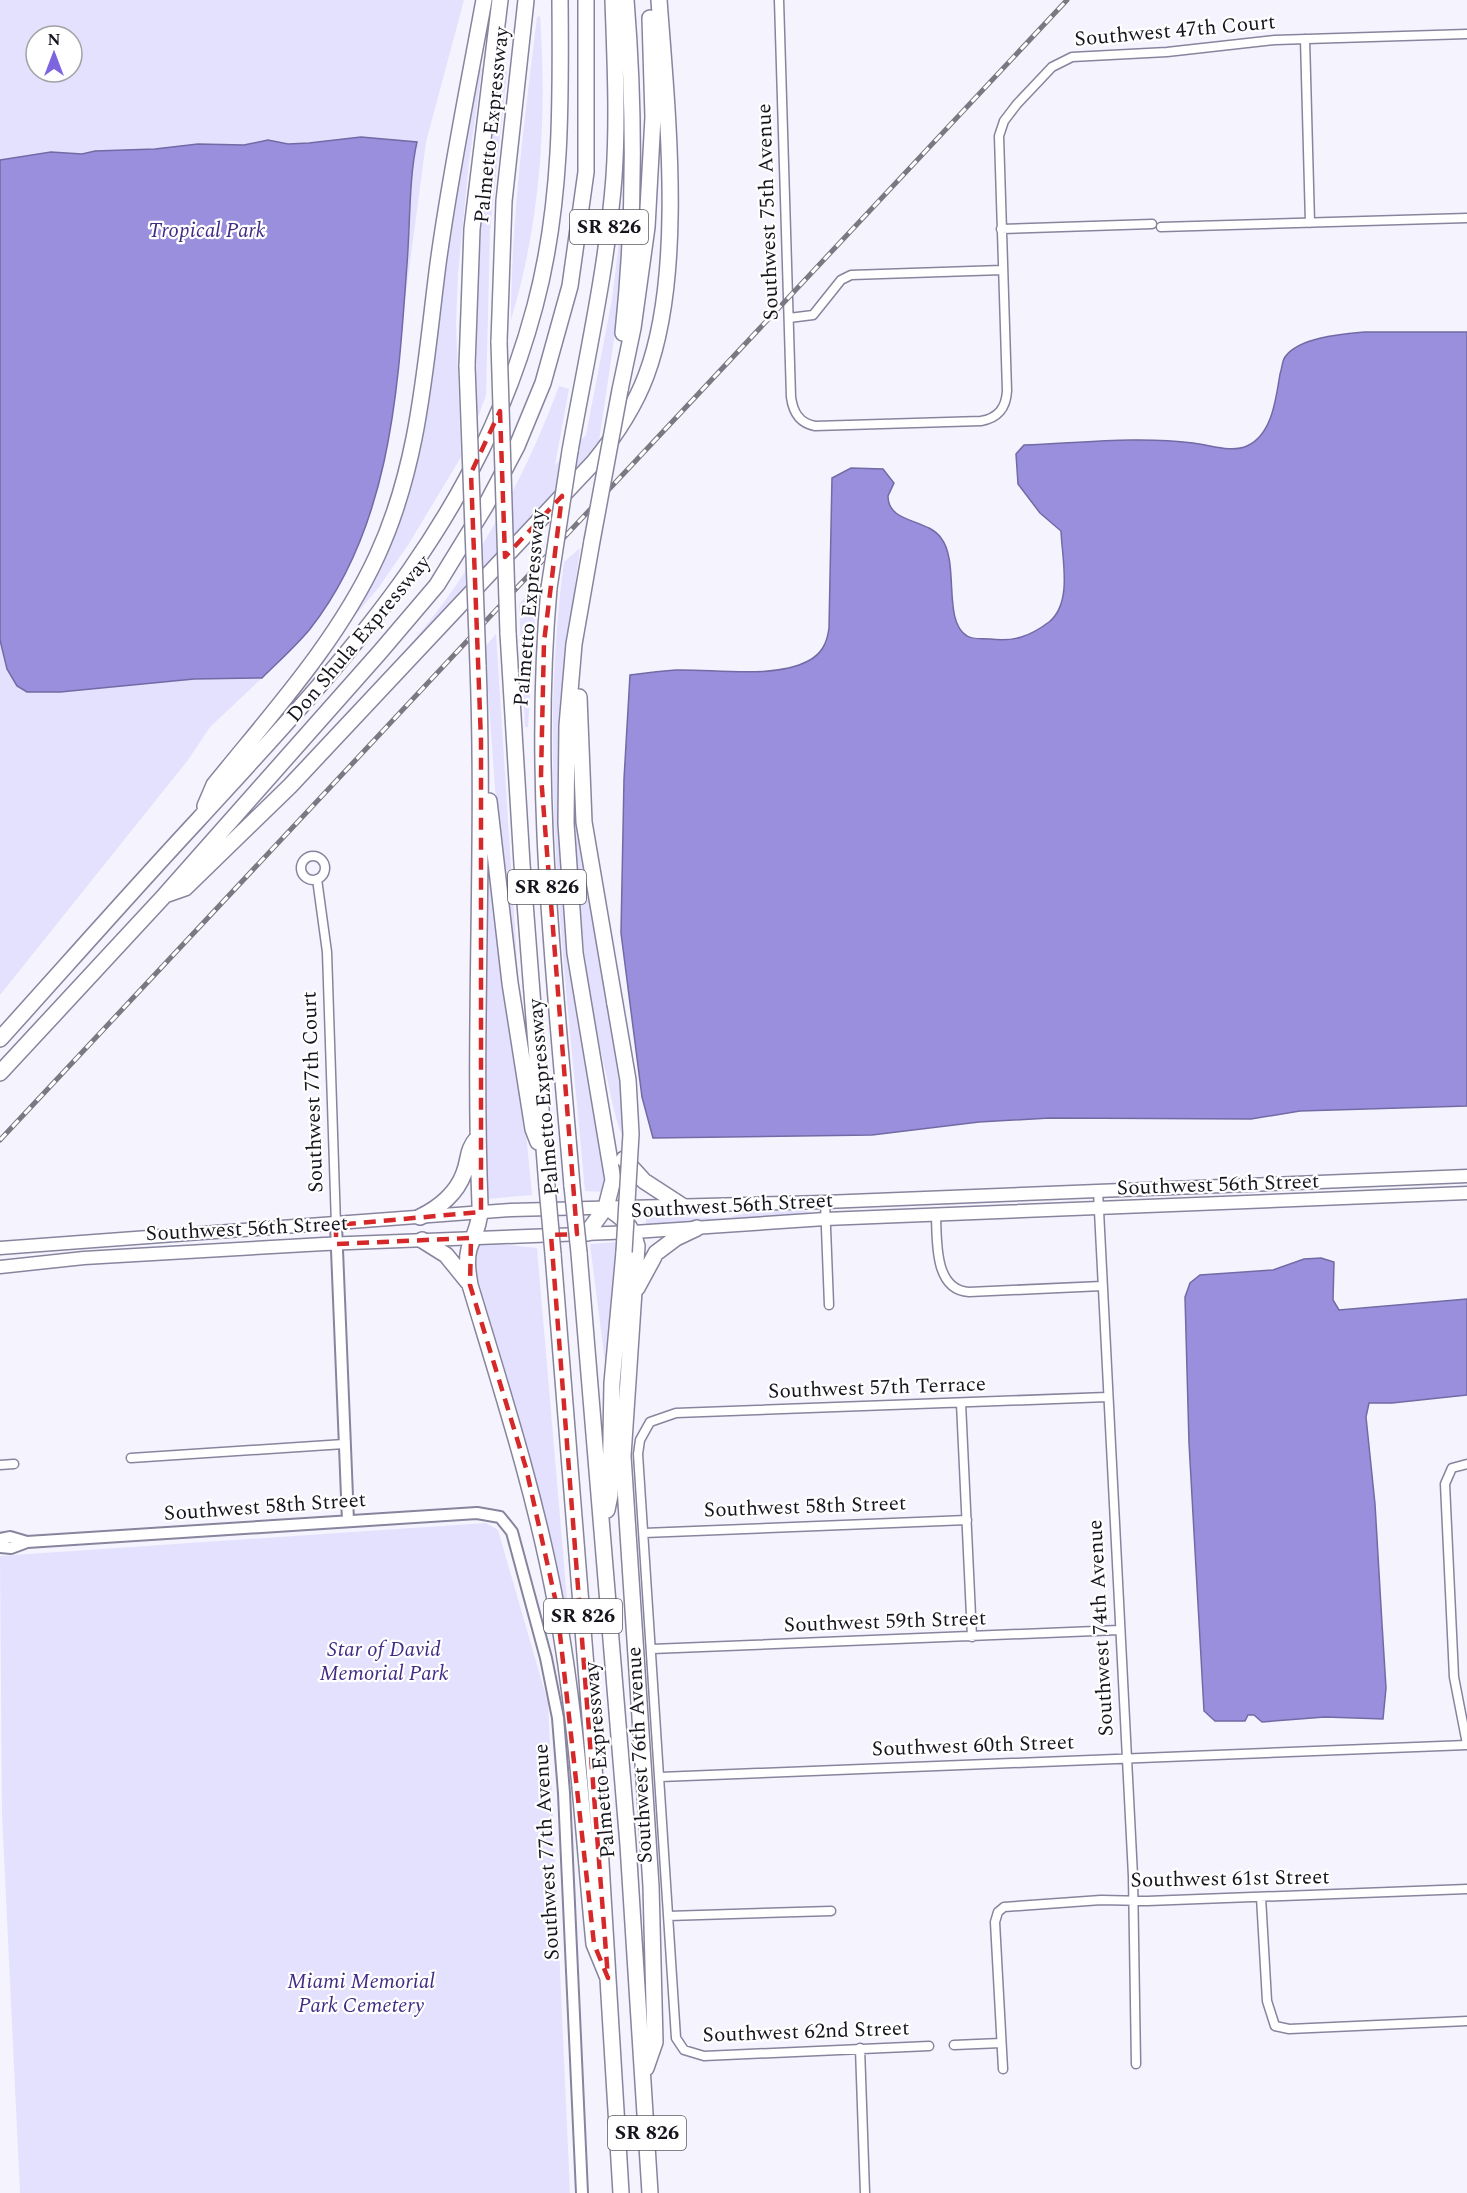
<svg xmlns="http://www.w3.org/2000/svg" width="1467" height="2193" font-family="Spectral,serif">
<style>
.green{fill:#e3e1fd;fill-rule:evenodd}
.water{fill:#9a8fdd;stroke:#726aa4;stroke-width:1.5}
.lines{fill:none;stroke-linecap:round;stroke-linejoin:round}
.minor-casing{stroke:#87859d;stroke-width:11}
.tertiary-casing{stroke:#87859d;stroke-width:14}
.secondary-casing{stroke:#87859d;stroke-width:15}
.motorway-casing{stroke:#87859d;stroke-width:18}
.minor{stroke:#fff;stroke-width:8}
.tertiary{stroke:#fff;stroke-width:10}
.secondary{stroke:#fff;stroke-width:12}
.motorway{stroke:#fff;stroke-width:15}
.rail-casing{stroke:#7a7982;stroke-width:5}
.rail{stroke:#fff;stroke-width:3;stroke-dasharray:9;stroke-linecap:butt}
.motorway-bridge-casing{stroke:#87859d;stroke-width:18;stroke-linecap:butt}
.motorway-bridge{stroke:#fff;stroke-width:15}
.marked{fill:none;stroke:#d62828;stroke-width:4.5;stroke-dasharray:12 8;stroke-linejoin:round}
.labels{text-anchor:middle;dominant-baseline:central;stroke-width:4.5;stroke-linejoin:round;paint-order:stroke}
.shield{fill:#fff;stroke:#5c5b62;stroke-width:1.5}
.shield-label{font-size:20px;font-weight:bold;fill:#16151e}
.street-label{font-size:21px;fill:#16151e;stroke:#fff}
.park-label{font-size:21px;font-style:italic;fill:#422b85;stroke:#fff}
</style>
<rect width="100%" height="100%" fill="#f4f3fe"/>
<path class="green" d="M 0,0 L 464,0 L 426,142 L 382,472 L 340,583 L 262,678 L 210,727 L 188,760 L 0,995 ZM 36,36 L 72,36 L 72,72 L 36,72 Z
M 540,16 C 547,119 541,220 511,320 C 511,219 525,117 537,17 Z
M 479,67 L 482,69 L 469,162 L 458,274 L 456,323 L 461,457 L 408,545 L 379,587 L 347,625 L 423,430 L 453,216 Z
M 503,71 L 507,71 L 490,230 L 486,395 L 477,420 C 474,303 480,186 503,71 Z
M 624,203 L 620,299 L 598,448 L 375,687 C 398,658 423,631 445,601 C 493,534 531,463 559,386 L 569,389 L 555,465 L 586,435 L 612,299 Z
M 580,548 L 560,701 L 563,705 C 560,771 558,836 564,902 C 572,991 592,1080 608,1168 L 605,1192 L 585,1191 C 567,983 536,770 564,562 Z
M 537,587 L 528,727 L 525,727 L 519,604 Z
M 496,634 L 518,976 L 514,976 L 496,802 L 485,647 Z
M 575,806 L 577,806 L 586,885 L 621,1072 L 626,1143 C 615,1124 612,1099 607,1078 C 585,989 576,897 575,806 Z
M 490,867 L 523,1102 L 532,1195 L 486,1199 L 487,1013 L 484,927 L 486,868 Z
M 799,1208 L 812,1214 L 646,1226 L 646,1217 L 725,1218 L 763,1209 Z
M 618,1242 L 606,1370 L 590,1244 Z
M 487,1243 L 537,1248 L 572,1658 L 520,1432 L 474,1268 L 477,1246 Z
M 486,1523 L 498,1530 L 548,1703 L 570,2193 L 20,2193 L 2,1813 L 0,1556 Z"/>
<path class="water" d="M 361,137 L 417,142 C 409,175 410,229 407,264 C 398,389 391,526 310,629 C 296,646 278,662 262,678 L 194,679 L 60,692 L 27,692 L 17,686 L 7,669 L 0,640 L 0,160 L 51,152 L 82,154 L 95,151 L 155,149 L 198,144 L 244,145 L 268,140 L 288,144 L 309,143 Z
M 1365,332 L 1467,332 L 1467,1106 L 1300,1111 L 1251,1119 L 1050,1118 L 979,1122 L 872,1135 L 653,1138 L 642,1097 L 621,933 L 624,779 L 630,675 C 645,673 660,671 676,670 C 714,669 774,679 808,661 C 822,654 827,643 829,628 L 832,478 L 851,468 L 883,469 L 894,483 L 888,496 C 888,524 927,518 941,538 C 960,562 942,621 967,636 C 973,640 983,638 990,639 C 1013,642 1029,637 1049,622 C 1073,603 1062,558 1061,531 L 1040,513 L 1018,484 L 1016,454 L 1024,445 C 1080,443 1138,436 1193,443 C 1211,445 1231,453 1247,446 C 1272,435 1276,399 1280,374 C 1282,369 1282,361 1285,357 C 1299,337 1343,334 1365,332 Z
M 1321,1258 L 1334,1262 L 1333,1300 L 1339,1310 L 1467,1299 L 1467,1395 L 1392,1403 L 1369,1403 L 1366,1417 L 1375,1504 L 1382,1624 L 1386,1688 L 1383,1719 L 1325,1717 L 1262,1722 L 1254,1715 L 1248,1715 L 1245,1721 L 1215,1721 L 1204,1711 L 1189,1443 L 1185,1297 L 1190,1283 L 1200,1275 L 1273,1270 L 1304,1259 Z"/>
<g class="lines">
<defs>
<path id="minor" d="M 779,0 L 791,397 C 793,412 799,423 815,426 L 981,421 C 998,418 1006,408 1007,391 L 999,136 L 1004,121 L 1017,104 L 1052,67 L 1072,57 L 1167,52 L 1275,40 L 1467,34
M 1305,39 L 1310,223
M 1161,227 L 1467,218
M 1001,229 L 1152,224
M 789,318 L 813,315 L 841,280 L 851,275 L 1002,270
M301 868a12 12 0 1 1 24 0a12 12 0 1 1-24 0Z
M 317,879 L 327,952 L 336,1225
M 1098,1191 L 1133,1876 L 1136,2064
M 825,1202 L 829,1305
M 936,1215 C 937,1241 934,1290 969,1292 L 1102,1286
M 961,1403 L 972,1637
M 131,1458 L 344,1444
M 1467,1464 L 1452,1468 L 1445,1484 L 1454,1677 L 1467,1744
M 0,1465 L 14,1464
M 644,1533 L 967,1520
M 652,1649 L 1119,1630
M 660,1777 L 1467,1745
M 1261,1897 L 1267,2001 L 1275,2026 L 1289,2029 L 1467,2021
M 668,1916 L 831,1911
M 954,2045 L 1001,2043
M 929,2046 L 704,2056 L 684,2050 L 676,2038 L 638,1454 L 640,1440 L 650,1422 L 676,1413 L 1107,1397
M 860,2048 L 865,2193
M 1003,2069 L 995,1922 L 998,1912 L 1004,1907 L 1101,1900 L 1147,1901 L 1467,1889"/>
<path id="tertiary" d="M 336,1225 L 348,1521
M 0,1539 L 10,1537 L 27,1542
M 0,1547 L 11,1548 L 27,1542 L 477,1513 L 500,1517 L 512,1532 L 546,1658 L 558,1718 L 564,1793 L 582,2193"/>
<path id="secondary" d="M 0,1248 L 511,1210 L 825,1202 L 1467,1176
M 0,1267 L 84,1258 L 324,1244 L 634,1232 L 825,1219 L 1467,1193"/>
<path id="motorway" d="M 623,333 C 635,221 635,112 626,0
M 499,342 L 504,201 L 526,0
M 467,366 L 472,229 L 500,0
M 620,390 L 633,328 L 647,227 L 653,117 L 650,18
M 570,451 C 586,360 607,269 614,177 C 618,118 615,59 613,0
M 549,588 C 531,788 556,987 572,1186
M 508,633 L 522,864 L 547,1187
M 478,665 C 485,845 473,1025 480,1205 C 481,1221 474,1235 469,1249 C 466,1261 468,1273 470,1285 C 502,1391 536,1496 556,1605 C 577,1716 583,1831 594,1944 L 608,1978
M 579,697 L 584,822 L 615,1004
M 489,801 L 510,983 L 533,1129 L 538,1142
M 205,806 L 214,785 C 272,713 338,641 377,556 C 420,463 425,364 438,264 C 450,175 468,88 484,0
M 165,895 L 185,888 L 290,786 L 594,462 C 615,436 634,408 646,376 C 685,273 667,110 659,0
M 0,1039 C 66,966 131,892 198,820 C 345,659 477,524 535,306 C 562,205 561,103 560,0
M 0,1073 L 165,895 L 380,652 L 437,585 L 486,505 L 517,446 L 543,383 L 570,286 L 586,172 L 586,0
M 624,1159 L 644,1181 L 684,1207
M 606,1207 C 623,1218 632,1225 637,1246 L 623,1456 L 651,1886 L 655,2042 L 646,2068
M 420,1217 C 439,1208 457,1193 464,1173 C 470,1157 466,1151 478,1137
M 587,1233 L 606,1207 L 613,1180 L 575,953 L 566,823 L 567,726 L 574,644 L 592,541
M 422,1240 L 446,1255 L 468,1282
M 579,1253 L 628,1845 L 650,2193
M 553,1254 L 599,1830 L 621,2193
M 637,1288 L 656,1253 L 676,1238 L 697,1228
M 607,1510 L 610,1495 L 612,1383 L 624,1252"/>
</defs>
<use href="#minor" class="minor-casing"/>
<use href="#tertiary" class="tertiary-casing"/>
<use href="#secondary" class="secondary-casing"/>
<use href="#motorway" class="motorway-casing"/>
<use href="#minor" class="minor"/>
<use href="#tertiary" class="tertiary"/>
<use href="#secondary" class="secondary"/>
<use href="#motorway" class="motorway"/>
<defs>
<path id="rail" d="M 0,1140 L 1067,0"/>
</defs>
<use href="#rail" class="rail-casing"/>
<use href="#rail" class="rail"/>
<defs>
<path id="motorway-bridge" d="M 499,342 L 508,633
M 467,366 L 478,665
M 592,541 L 620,390
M 549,588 L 570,451
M 615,1004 L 628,1080 L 631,1134 L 624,1252
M 572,1186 L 579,1253
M 547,1187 L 553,1254"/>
</defs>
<use href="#motorway-bridge" class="motorway-bridge-casing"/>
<use href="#motorway-bridge" class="motorway-bridge"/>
</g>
<path class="marked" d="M 500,411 L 505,557 L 562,496 L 544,642 L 541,776 L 577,1234 L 551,1235 L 608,1978 L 594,1944 L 557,1607 L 526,1468 L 470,1285 L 471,1238 L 336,1244 L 336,1225 L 481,1212 L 481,741 L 471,473 Z"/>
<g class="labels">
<g class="shield">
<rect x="570" y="210" width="78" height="34" rx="4.5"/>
<rect x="508" y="870" width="78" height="34" rx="4.5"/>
<rect x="544" y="1599" width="78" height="34" rx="4.5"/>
<rect x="608" y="2116" width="78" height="34" rx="4.5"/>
</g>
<g class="shield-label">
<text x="609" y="227">SR 826</text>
<text x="547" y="887">SR 826</text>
<text x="583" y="1616">SR 826</text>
<text x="647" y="2133">SR 826</text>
</g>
<g class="street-label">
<text transform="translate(1175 31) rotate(-5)">Southwest 47th Court</text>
<text transform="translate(492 125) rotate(-84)">Palmetto Expressway</text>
<text transform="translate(768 212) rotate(-92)">Southwest 75th Avenue</text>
<text transform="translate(530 608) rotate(-85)">Palmetto Expressway</text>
<text transform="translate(359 639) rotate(-50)">Don Shula Expressway</text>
<text transform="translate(313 1092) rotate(-92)">Southwest 77th Court</text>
<text transform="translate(544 1097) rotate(-95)">Palmetto Expressway</text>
<text transform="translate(1218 1185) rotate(-2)">Southwest 56th Street</text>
<text transform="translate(732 1206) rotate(-3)">Southwest 56th Street</text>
<text transform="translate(247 1229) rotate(-3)">Southwest 56th Street</text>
<text transform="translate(877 1388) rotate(-2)">Southwest 57th Terrace</text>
<text transform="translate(265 1507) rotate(-4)">Southwest 58th Street</text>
<text transform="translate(805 1507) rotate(-2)">Southwest 58th Street</text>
<text transform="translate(885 1622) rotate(-2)">Southwest 59th Street</text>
<text transform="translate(1101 1628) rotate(-93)">Southwest 74th Avenue</text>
<text transform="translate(973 1746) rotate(-2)">Southwest 60th Street</text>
<text transform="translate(640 1755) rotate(-93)">Southwest 76th Avenue</text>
<text transform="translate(600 1760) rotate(-95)">Palmetto Expressway</text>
<text transform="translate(547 1852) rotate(-93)">Southwest 77th Avenue</text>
<text transform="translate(1230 1879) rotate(-1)">Southwest 61st Street</text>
<text transform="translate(806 2032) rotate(-2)">Southwest 62nd Street</text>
</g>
<g class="park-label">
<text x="207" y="231">Tropical Park</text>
<text x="384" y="1650">Star of David<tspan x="384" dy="24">Memorial Park</tspan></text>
<text x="361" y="1982">Miami Memorial<tspan x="361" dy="24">Park Cemetery</tspan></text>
</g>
</g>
<g transform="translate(54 54)"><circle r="28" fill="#ffffff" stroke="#a2a1a5" stroke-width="1.5"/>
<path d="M0-4.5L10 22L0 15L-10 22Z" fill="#7e65e0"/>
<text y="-9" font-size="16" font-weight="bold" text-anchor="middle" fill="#16151e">N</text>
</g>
</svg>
